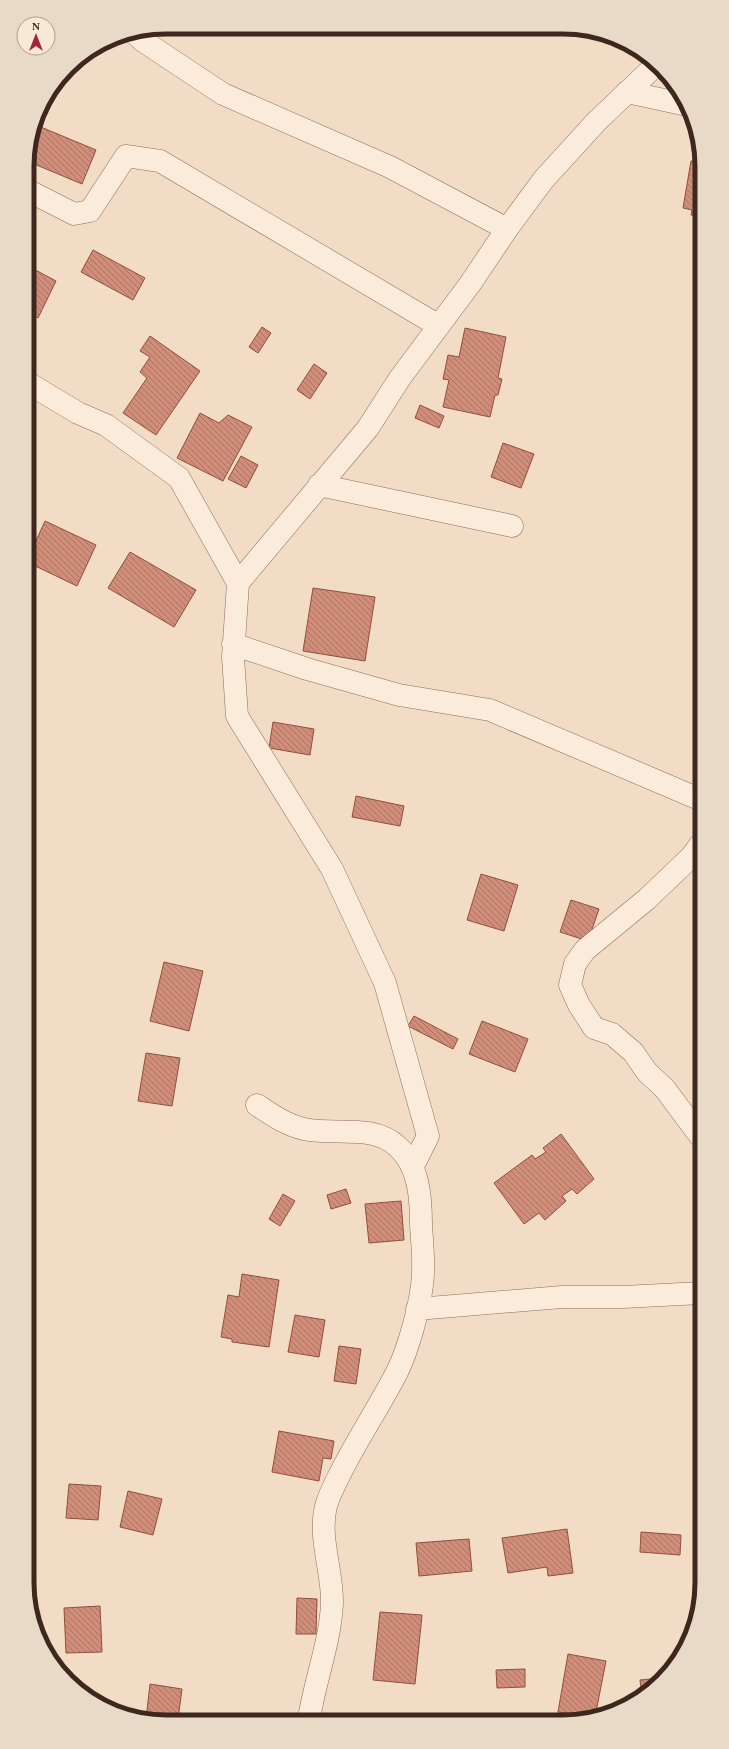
<svg xmlns="http://www.w3.org/2000/svg" width="729" height="1749" font-family="Georgia,serif">
<style>
.building{fill:url(#building-back-hatch);stroke:#904f3d}
.lines{fill:none;stroke-linecap:round;stroke-linejoin:round}
.minor-casing{stroke:#8f6c59;stroke-width:23}
.minor{stroke:#fbebda;stroke-width:22}
.rim{fill:none;stroke:#3e281e;stroke-width:5}
</style>
<defs>
<pattern id="building-back-hatch" width="6" height="6" patternUnits="userSpaceOnUse"><rect width="6" height="6" fill="#d28d79"/><path d="M-1 5l2 2M0 0l6 6M5-1l2 2" fill="none" stroke="#ac7363"/></pattern>
</defs>
<rect width="100%" height="100%" fill="#f2dcc5"/>
<path class="building" d="M 36,125 L 96,150 L 82,184 L 27,161 Z
M 691,161 L 697,162 L 698,216 L 691,215 L 692,210 L 683,208 Z
M 93,250 L 145,278 L 133,300 L 81,272 Z
M 28,266 L 56,281 L 38,318 L 28,313 Z
M 262,327 L 271,333 L 258,353 L 249,347 Z
M 465,328 L 506,337 L 498,378 L 502,379 L 498,395 L 495,395 L 490,417 L 443,407 L 449,380 L 443,379 L 448,355 L 459,357 Z
M 150,336 L 200,371 L 156,435 L 123,413 L 147,378 L 140,372 L 150,357 L 140,351 Z
M 314,364 L 327,373 L 310,399 L 297,390 Z
M 420,405 L 444,416 L 439,428 L 415,418 Z
M 200,413 L 219,423 L 228,415 L 252,427 L 223,481 L 177,458 Z
M 503,443 L 534,454 L 521,488 L 491,477 Z
M 241,456 L 258,465 L 246,488 L 228,479 Z
M 45,521 L 96,545 L 77,586 L 29,563 L 29,556 Z
M 130,552 L 196,590 L 174,627 L 108,588 Z
M 313,588 L 375,597 L 365,661 L 303,651 Z
M 273,722 L 314,729 L 310,755 L 269,748 Z
M 356,796 L 404,806 L 400,826 L 352,817 Z
M 481,874 L 518,885 L 504,931 L 467,920 Z
M 571,900 L 599,909 L 588,941 L 560,932 Z
M 164,962 L 203,971 L 189,1031 L 150,1021 Z
M 414,1016 L 458,1039 L 453,1049 L 408,1026 Z
M 482,1021 L 528,1039 L 515,1072 L 469,1054 Z
M 146,1053 L 180,1058 L 172,1106 L 138,1101 Z
M 561,1134 L 594,1179 L 577,1194 L 572,1189 L 562,1196 L 566,1201 L 545,1220 L 539,1213 L 524,1224 L 494,1183 L 532,1155 L 535,1159 L 546,1152 L 543,1148 Z
M 346,1189 L 351,1203 L 331,1209 L 327,1195 Z
M 283,1194 L 295,1201 L 280,1226 L 269,1219 Z
M 401,1201 L 404,1240 L 369,1243 L 365,1204 Z
M 242,1274 L 279,1280 L 269,1347 L 232,1342 L 232,1339 L 221,1337 L 228,1295 L 239,1297 Z
M 295,1315 L 325,1320 L 319,1357 L 288,1352 Z
M 339,1346 L 361,1349 L 356,1384 L 334,1381 Z
M 279,1431 L 334,1441 L 331,1459 L 323,1458 L 319,1481 L 272,1472 Z
M 69,1484 L 101,1486 L 98,1520 L 66,1518 Z
M 128,1491 L 162,1499 L 153,1535 L 120,1527 Z
M 567,1529 L 573,1573 L 548,1576 L 547,1567 L 508,1573 L 502,1538 Z
M 641,1532 L 681,1535 L 680,1555 L 640,1552 Z
M 469,1539 L 472,1571 L 419,1576 L 416,1543 Z
M 297,1598 L 317,1599 L 316,1634 L 296,1634 Z
M 100,1606 L 102,1652 L 66,1653 L 64,1608 Z
M 380,1612 L 422,1615 L 415,1684 L 373,1680 Z
M 568,1654 L 606,1661 L 595,1717 L 558,1712 Z
M 525,1669 L 525,1687 L 497,1688 L 496,1670 Z
M 662,1678 L 664,1678 L 642,1696 L 640,1680 Z
M 150,1684 L 182,1689 L 178,1719 L 146,1719 Z"/>
<g class="lines">
<defs>
<path id="minor" d="M 134,33 L 143,41 L 223,94 L 390,167 L 507,229
M 627,92 L 687,105
M 27,190 L 74,214 L 90,211 L 126,156 L 160,161 L 439,326
M 28,383 L 78,413 L 106,425 L 179,478 L 238,583 L 233,657 L 237,716 L 332,869 L 385,983 L 428,1136 L 413,1166
M 319,485 L 512,526
M 238,583 L 368,428 L 400,378 L 470,284 L 507,229 L 544,179 L 597,121 L 657,64
M 233,644 L 307,669 L 399,695 L 490,710 L 699,799
M 699,846 L 692,856 L 647,899 L 585,950 L 575,964 L 570,985 L 579,1005 L 594,1028 L 612,1034 L 633,1052 L 647,1072 L 665,1089 L 700,1136
M 257,1105 C 272,1115 286,1125 304,1129 C 336,1136 373,1123 398,1147 C 419,1166 421,1198 421,1224 C 422,1244 425,1266 422,1285 C 419,1310 408,1350 397,1372 C 380,1405 360,1435 343,1468 C 337,1480 330,1492 326,1506 C 318,1537 333,1572 332,1604 C 330,1643 315,1680 309,1719
M 417,1309 L 562,1297 L 623,1297 L 701,1293"/>
</defs>
<use href="#minor" class="minor-casing"/>
<use href="#minor" class="minor"/>
</g>
<path d="M0 0H729V1749H0ZM166 34H563A132 132 0 0 1 695 166V1583A132 132 0 0 1 563 1715H166A132 132 0 0 1 34 1583V166A132 132 0 0 1 166 34Z" fill="#e9d9c7" fill-rule="evenodd"/>
<path class="rim" d="M166 34H563A132 132 0 0 1 695 166V1583A132 132 0 0 1 563 1715H166A132 132 0 0 1 34 1583V166A132 132 0 0 1 166 34Z"/>
<g transform="translate(36 36)"><circle r="19" fill="#f8e8d6" stroke="#ae9b8c"/>
<path d="M0-3L7 15L0 10L-7 15Z" fill="#a2253d"/>
<text y="-6" font-size="11" font-weight="bold" text-anchor="middle" fill="#3e281e">N</text>
</g>
</svg>
